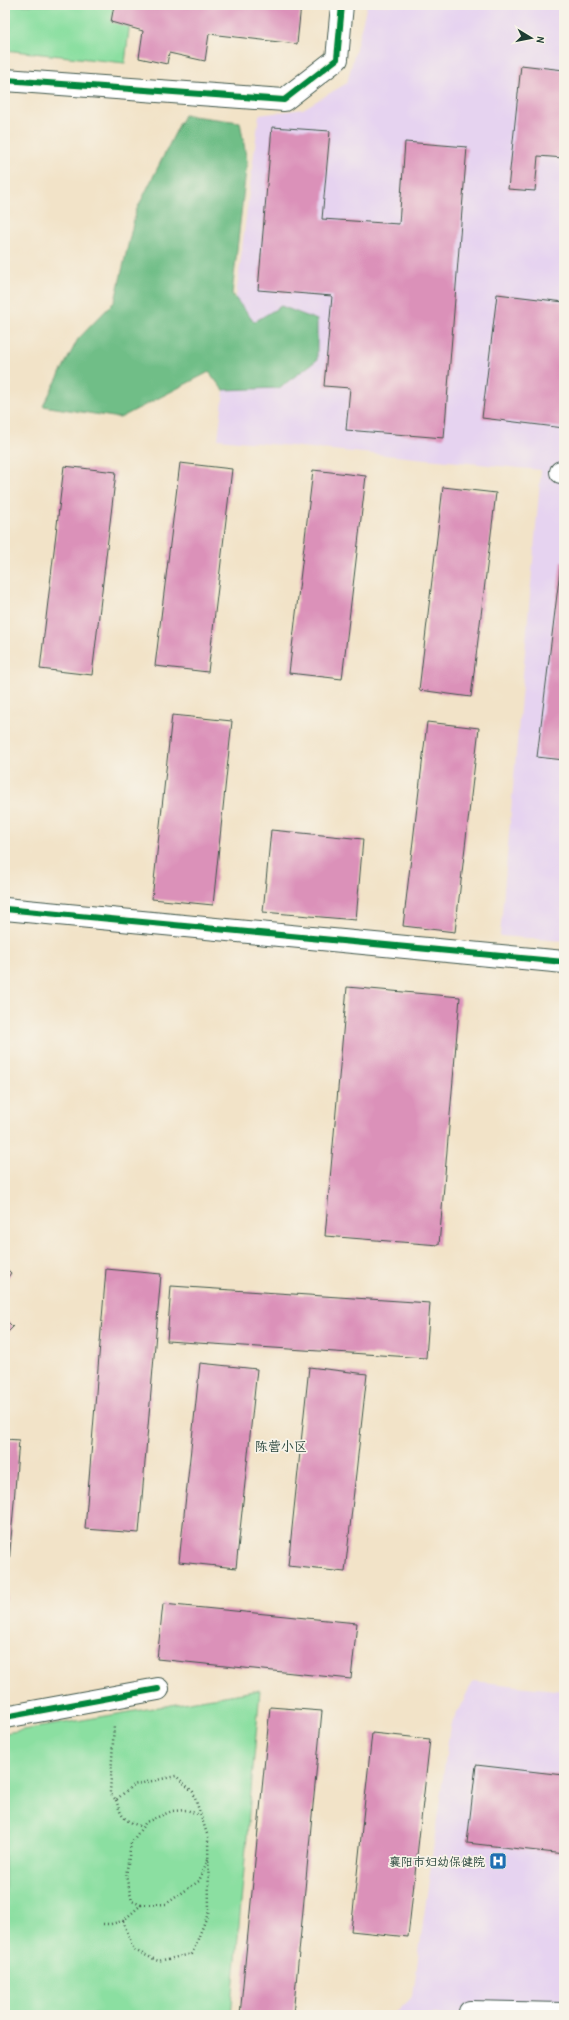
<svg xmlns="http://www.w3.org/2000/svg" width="569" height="2020" font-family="'Patrick Hand','LXGW WenKai TC',sans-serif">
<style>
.built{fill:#e6d3f0}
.green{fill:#8bdfa1;stroke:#558e6a}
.forest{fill:#70be87;stroke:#487e5e}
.building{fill:#db91b9}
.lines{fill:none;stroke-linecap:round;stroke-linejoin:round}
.minor-casing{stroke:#3f564a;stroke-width:24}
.path{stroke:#3f564a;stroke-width:2.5;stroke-dasharray:1 3;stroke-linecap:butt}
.minor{stroke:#fff;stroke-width:22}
.cycleway-casing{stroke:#f7f3e8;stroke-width:8}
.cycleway{stroke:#00873e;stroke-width:6}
.labels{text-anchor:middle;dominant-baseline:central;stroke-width:3.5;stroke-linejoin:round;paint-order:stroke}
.poi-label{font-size:12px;fill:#1f3d34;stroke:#f7f3e8;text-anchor:end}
.neighbourhood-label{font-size:13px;fill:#1f3d34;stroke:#f7f3e8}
</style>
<rect width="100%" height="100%" fill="#f7f3e8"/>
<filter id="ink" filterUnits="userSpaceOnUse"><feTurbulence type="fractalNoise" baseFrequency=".025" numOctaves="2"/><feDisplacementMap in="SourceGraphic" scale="8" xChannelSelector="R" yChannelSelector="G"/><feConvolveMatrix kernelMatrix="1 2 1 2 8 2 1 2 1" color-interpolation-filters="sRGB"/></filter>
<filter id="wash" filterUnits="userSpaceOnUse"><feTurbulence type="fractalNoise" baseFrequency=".012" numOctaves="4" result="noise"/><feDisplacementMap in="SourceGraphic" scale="16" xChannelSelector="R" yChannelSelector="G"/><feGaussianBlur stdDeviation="0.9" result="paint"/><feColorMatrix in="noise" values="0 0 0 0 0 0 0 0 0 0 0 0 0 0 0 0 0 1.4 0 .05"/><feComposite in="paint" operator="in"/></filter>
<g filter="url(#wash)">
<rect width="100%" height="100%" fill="#f2e3c8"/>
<path class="built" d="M 367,5 L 564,5 L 564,941 L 500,936 L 541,470 L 218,439 L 259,115 L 303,109 L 347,83 Z
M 473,1681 L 564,1691 L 564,2015 L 394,2015 L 413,1996 L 450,1726 Z"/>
<path class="green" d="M 5,5 L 132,5 L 125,63 L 5,50 Z
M 260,1690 L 231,2015 L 5,2015 L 5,1733 Z"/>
<path class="forest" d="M 184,115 L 240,122 L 247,161 L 232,294 L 254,322 L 281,306 L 317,320 L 317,360 L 279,388 L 223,390 L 209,372 L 120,418 L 43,406 L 78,339 L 115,301 L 136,211 Z"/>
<g id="blocks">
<path class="building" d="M 114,5 L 301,5 L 297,44 L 209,34 L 205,61 L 169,53 L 167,64 L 139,58 L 143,31 L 111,22 Z
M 521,65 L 564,70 L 564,158 L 538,156 L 535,191 L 508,189 Z
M 272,127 L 330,131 L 322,219 L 399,224 L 405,142 L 467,147 L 444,438 L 346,430 L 350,388 L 324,386 L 332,296 L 258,290 Z
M 497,294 L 564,302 L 564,428 L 482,418 Z
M 180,463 L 232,469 L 208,672 L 155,666 Z
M 64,466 L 116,472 L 92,675 L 40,669 Z
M 313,470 L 366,476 L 342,679 L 289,673 Z
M 443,487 L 496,493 L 471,697 L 419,690 Z
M 561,562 L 564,562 L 564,760 L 537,757 Z
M 172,715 L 232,721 L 213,905 L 152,899 Z
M 427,722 L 479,728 L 455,932 L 403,926 Z
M 271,830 L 363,839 L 356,920 L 263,912 Z
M 347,987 L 460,997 L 439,1245 L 325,1236 Z
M 5,1267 L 11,1273 L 5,1281 Z
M 106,1269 L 161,1274 L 139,1533 L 85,1529 Z
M 171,1286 L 430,1303 L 426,1358 L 167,1341 Z
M 5,1319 L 13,1327 L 5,1335 Z
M 200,1363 L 257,1369 L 236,1568 L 179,1562 Z
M 309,1367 L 367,1374 L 345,1572 L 288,1566 Z
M 5,1439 L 19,1440 L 6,1601 L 5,1601 Z
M 163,1604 L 357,1623 L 351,1679 L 157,1659 Z
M 270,1707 L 322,1711 L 293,2015 L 240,2015 Z
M 372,1733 L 430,1739 L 408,1937 L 351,1931 Z
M 476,1765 L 564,1775 L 564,1854 L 467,1843 Z"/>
</g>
</g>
<g filter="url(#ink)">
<use href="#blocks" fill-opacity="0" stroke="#3f564a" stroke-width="1"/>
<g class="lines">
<defs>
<path id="minor" d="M 5,80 L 284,100 L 337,59 L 342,5
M 561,472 L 564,472
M 5,909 L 564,962
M 5,1717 L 158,1689
M 470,2015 L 470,2012 L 564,2014"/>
</defs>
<use href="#minor" class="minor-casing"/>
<path class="path" d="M 116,1800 C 122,1819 124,1820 142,1827
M 141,1905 L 166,1904 L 199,1881 L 208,1859
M 123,1921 L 141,1905 L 132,1901 L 126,1876 L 131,1843 L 146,1822 L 172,1811 L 187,1810 L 200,1815
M 103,1924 L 111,1924 L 123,1921 L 134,1950 L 158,1961 L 192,1954 L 209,1911 L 208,1837 L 193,1792 L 176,1776 L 133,1785 L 116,1800 L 110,1793 L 114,1725"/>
<use href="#minor" class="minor"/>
<defs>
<path id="cycleway" d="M 5,80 L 284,100 L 337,59 L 342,5
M 5,909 L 564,962
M 5,1717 L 158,1689"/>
</defs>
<use href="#cycleway" class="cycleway-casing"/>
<use href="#cycleway" class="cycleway"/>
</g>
</g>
<defs>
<symbol id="hospital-square" viewBox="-11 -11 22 22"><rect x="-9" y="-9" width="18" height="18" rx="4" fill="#1f6fb2" stroke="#f7f3e8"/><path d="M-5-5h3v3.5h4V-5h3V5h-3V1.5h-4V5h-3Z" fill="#fff"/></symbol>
</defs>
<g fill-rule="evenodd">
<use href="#hospital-square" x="488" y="1851" width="20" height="20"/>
</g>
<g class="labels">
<g class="poi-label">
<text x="485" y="1861">襄阳市妇幼保健院</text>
</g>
<g class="neighbourhood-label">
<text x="281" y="1446">陈营小区</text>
</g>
</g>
<rect width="569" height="2020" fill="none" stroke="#f7f3e8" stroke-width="20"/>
<g transform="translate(531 38) rotate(100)" stroke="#f7f3e8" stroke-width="3" paint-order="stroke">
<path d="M0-3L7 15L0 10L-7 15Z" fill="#1f3d34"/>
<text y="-6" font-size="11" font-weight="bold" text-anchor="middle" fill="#1f3d34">N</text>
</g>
</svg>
